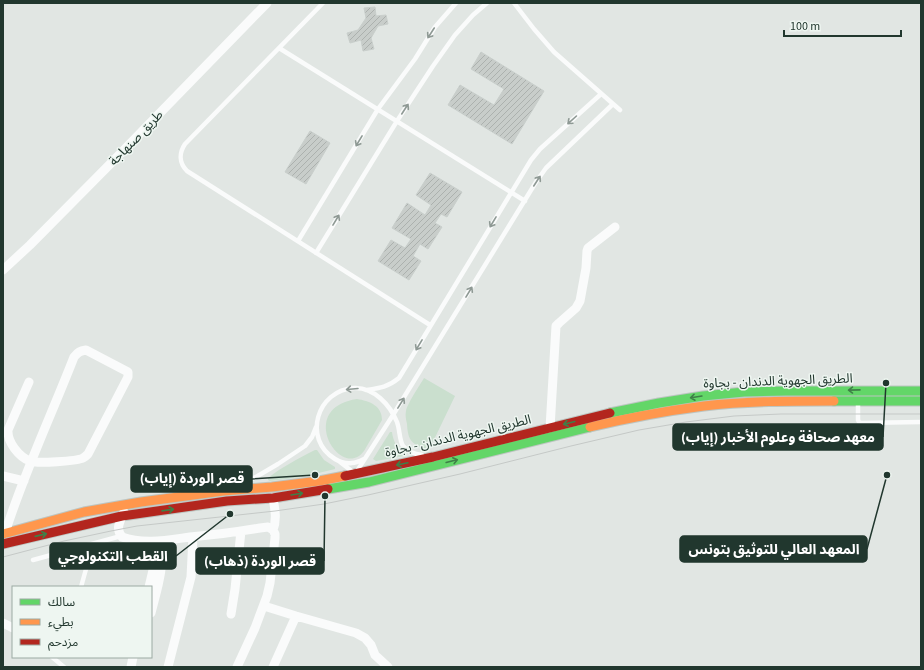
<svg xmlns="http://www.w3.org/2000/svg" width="924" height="670" font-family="'Source Sans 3','Noto Sans Arabic',sans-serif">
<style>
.grass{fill:#cadfce}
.building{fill:url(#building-hatch);stroke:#c9cfcc}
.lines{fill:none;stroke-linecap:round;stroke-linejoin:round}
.fast-casing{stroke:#bdc5c1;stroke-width:11}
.slow-casing{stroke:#bdc5c1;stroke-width:11}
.jam-casing{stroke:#bdc5c1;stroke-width:11}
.lane{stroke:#fafbfb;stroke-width:4.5}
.street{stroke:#fafbfb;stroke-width:9}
.fast{stroke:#63d668;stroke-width:9}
.slow{stroke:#ff974d;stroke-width:9}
.jam{stroke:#b3261e;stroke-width:9}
.tram{stroke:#c5c9c7;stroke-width:1}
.oneway{stroke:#8e9994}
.oneway2{stroke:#3f7f48}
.labels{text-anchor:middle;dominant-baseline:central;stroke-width:3;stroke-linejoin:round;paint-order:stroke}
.street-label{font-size:13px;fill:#21372e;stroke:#eef6f1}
.leader{fill:none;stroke:#21372e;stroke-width:1.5}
.callout-dot{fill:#21372e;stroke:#eef6f1;stroke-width:1.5}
.callout{fill:#21372e;stroke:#21372e;stroke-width:1.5}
.callout-label{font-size:14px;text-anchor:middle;font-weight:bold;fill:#fff}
</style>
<defs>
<pattern id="building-hatch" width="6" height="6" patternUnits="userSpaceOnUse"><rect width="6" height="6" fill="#c8cdca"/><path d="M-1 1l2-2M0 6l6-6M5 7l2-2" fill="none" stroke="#acb1ae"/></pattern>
</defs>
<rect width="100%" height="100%" fill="#e1e6e3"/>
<path class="grass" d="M 424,378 L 455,396 L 429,450 C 412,444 408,442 407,424 C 406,420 405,415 406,411 C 407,404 420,385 424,378 Z
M 357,399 C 369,401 382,405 382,420 L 364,451 C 341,482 295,408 357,399 Z
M 390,432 L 392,432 C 393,442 398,448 404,456 L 376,461 L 373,459 Z
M 315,450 L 317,450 L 324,460 L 335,467 L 335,469 L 302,477 L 270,481 L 268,480 L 268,478 C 282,467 299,458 315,450 Z"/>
<path class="building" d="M 375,7 L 376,16 L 386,15 L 388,24 L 378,26 L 371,38 L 374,49 L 363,51 L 361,40 L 350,43 L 347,33 L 358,30 L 366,18 L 364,8 Z
M 481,52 L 544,91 L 512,144 L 448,105 L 460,85 L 494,105 L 504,89 L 471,69 Z
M 310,131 L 330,143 L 306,184 L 285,172 Z
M 430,173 L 462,192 L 447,217 L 441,214 L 435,223 L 442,227 L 428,249 L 420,244 L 413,256 L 421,261 L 409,280 L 378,261 L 391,240 L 405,248 L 411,239 L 392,228 L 407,203 L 425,215 L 431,205 L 416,195 Z"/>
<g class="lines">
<defs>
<path id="fast" d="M 834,401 L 921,401
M 610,413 L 659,403 L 703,396 L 744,392 L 786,391 L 921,391
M 328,489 L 369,482 L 590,427"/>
<path id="slow" d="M 590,427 C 627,418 665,411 704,406 C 747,401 791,401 834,401
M 3,534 L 84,512 L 141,502 L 223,491 L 272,487 L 319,481 L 345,476"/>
<path id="jam" d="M 345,476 L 433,457 L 610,413
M 3,544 L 122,516 L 227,501 L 273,498 L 328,489"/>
</defs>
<use href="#fast" class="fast-casing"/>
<use href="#slow" class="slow-casing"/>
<use href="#jam" class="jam-casing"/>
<path class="lane" d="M 323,3 L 185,144 C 179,153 179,163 187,171 L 430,325
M 514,3 L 534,29 L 554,52 L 620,110
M 279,48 L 525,201
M 298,241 L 378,109 L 415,59 L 435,27 L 456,3
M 316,253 L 397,121 L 433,66 L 455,35 L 473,15 L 487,3
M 366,390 C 380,388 388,387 399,378 L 531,160 L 540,149 L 601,94
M 858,403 L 858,420 L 859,422 L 861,423 L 921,422
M 364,459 C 360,461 356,463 352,463 C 346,464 340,462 335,459 C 302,439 317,390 354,388 C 374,387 390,405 397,422 C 400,430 399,439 403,446 C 408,452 414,454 422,455
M 340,462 L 353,472
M 357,471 L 393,415 L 536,182 L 546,168 L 613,104
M 238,485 L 254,478 L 278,464 L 305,446 L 312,437 L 316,427
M 33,560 L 121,536
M 81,587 L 93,544
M 52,657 L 64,667"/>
<path class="street" d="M 3,270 L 30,245 L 122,152 L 267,3
M 550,428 L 556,326 L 559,323 L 576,308 L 580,301 L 586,268 L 587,251 L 588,248 L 615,227
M 3,476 L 24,481
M 124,512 C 120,522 115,528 122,537 C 144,545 168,540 190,537 C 213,535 237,532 260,528 L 268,527 L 273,530
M 5,533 C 24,473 51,416 74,357 C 78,352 80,351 86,350 L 128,372 L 128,377 L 88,454 C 87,455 85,457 83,458 C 78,461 36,464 30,461 C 19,457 7,442 8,430 L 29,382
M 149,587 L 158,549
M 264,606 L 296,616 L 356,633 L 365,638 L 371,645 L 375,655 L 388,667
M 151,613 C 155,596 167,561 159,545
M 231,614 L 235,589 L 241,531
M 3,623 L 13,628
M 131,667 L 133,657
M 168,667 L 191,577 L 193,537
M 237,667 L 255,628 L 267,596 L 270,583 L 275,538 L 275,534 L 273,530 C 277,520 275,509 273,498
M 273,667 L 296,616"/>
<use href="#fast" class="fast"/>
<use href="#slow" class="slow"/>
<use href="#jam" class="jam"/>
<path class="tram" d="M 3,557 L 64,541 L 111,531 L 137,526 L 275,511 L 324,504 L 368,495 L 460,474 L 571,446 L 639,430 L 686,422 L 734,416 L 781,414 L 921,414"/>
</g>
<defs><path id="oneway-shaft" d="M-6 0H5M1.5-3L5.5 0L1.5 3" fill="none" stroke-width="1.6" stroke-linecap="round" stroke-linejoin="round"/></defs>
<g class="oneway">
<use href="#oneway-shaft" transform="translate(431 33) rotate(123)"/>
<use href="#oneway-shaft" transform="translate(405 109) rotate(-57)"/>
<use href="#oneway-shaft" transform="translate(572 120) rotate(138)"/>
<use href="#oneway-shaft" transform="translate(359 141) rotate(121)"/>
<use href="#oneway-shaft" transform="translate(537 181) rotate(-57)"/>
<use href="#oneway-shaft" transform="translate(336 220) rotate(-59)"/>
<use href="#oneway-shaft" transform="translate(493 222) rotate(121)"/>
<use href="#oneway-shaft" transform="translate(469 292) rotate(-59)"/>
<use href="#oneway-shaft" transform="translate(419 345) rotate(121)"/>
<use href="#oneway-shaft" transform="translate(352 389) rotate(175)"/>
<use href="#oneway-shaft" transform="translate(401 403) rotate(-58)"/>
</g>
<g class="oneway2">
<use href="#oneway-shaft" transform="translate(854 390) rotate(179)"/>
<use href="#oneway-shaft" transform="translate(696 397) rotate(171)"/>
<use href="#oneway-shaft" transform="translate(569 423) rotate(166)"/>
<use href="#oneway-shaft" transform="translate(452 461) rotate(-14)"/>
<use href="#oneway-shaft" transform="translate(402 464) rotate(168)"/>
<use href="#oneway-shaft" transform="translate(297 494) rotate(-9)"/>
<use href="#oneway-shaft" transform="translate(168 510) rotate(-8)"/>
<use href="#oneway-shaft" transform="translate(41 535) rotate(-13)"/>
</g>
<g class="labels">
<g class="street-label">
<text transform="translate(136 138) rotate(-46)">طريق صنهاجة</text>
<text transform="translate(778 381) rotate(-2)">الطريق الجهوية الدندان - بجاوة</text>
<text transform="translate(458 436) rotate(-13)">الطريق الجهوية الدندان - بجاوة</text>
</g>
</g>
<path class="leader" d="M886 383L883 437M315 475L252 479M887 475L867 549M230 514L176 556M325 496L324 561"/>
<g class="callout-dot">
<circle cx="886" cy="383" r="4"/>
<circle cx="315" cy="475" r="4"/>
<circle cx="887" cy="475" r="4"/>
<circle cx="230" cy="514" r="4"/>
<circle cx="325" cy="496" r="4"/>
</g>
<g class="callout">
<rect x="673" y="424" width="210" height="26" rx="4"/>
<rect x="131" y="466" width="121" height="26" rx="4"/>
<rect x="680" y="536" width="187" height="26" rx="4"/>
<rect x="50" y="543" width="126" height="26" rx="4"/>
<rect x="196" y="548" width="128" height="26" rx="4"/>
</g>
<g class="callout-label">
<text x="778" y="442">معهد صحافة وعلوم الأخبار (إياب)</text>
<text x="192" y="483">قصر الوردة (إياب)</text>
<text x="774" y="554">المعهد العالي للتوثيق بتونس</text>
<text x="113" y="561">القطب التكنولوجي</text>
<text x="260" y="566">قصر الوردة (ذهاب)</text>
</g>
<rect width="924" height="670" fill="none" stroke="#21372e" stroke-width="8"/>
<rect x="12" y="586" width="140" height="72" fill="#eef6f1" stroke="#9caaa3"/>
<rect x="20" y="599" width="20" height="6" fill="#63d668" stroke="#9caaa3"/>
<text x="48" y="606" font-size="12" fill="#21372e">سالك</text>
<rect x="20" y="619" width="20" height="6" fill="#ff974d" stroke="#9caaa3"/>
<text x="48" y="626" font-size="12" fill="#21372e">بطيء</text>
<rect x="20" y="639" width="20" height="6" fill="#b3261e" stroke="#9caaa3"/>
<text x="48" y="646" font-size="12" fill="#21372e">مزدحم</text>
<path d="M784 30v6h117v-6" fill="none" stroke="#21372e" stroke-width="2"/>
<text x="790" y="30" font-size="12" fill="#21372e" stroke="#eef6f1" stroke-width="3" paint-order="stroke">100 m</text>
</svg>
